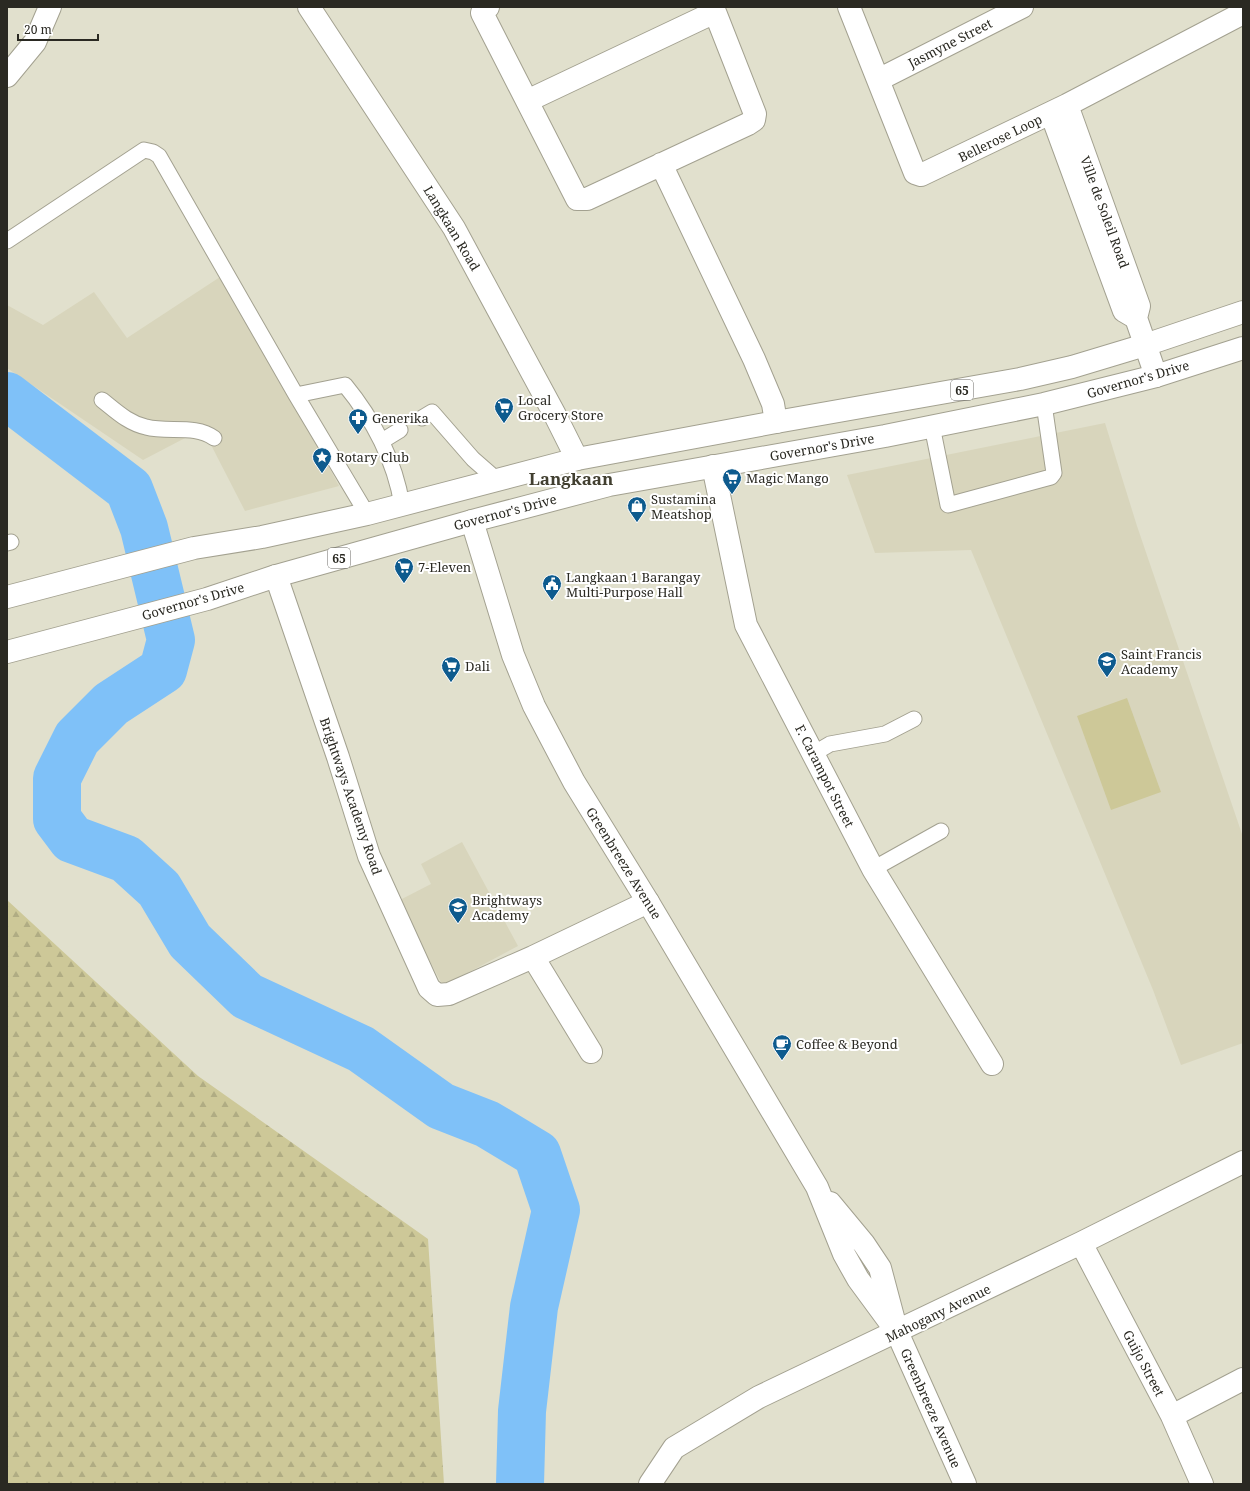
<svg xmlns="http://www.w3.org/2000/svg" width="1250" height="1491" font-family="'Noto Serif',serif">
<style>
.built{fill:#d8d5bc}
.forest{fill:url(#forest-firs)}
.park{fill:#cdc898}
.lines{fill:none;stroke-linecap:round;stroke-linejoin:round}
.river{stroke:#7fc1f8;stroke-width:48}
.lane-casing{stroke:#a3a190;stroke-width:17}
.street-casing{stroke:#a3a190;stroke-width:24}
.secondary-casing{stroke:#a3a190;stroke-width:24}
.primary-casing{stroke:#a3a190;stroke-width:24}
.lane{stroke:#fff;stroke-width:15}
.street{stroke:#fff;stroke-width:22}
.secondary{stroke:#fff;stroke-width:22}
.primary{stroke:#fff;stroke-width:22}
.labels{text-anchor:middle;dominant-baseline:central;stroke-width:4;stroke-linejoin:round;paint-order:stroke}
.shield{fill:#fff;stroke:#6a6964;stroke-width:1}
.shield-label{font-size:12px;font-weight:bold;fill:#2a2922}
.street-label{font-size:13px;fill:#2a2922;stroke:#fff}
.poi-label{font-size:13px;fill:#2a2922;stroke:#fff;text-anchor:start}
.district-label{font-size:17px;font-weight:bold;fill:#413f30;stroke:#fff}
</style>
<defs>
<pattern id="forest-firs" width="22" height="20" patternUnits="userSpaceOnUse"><rect width="22" height="20" fill="#cdc898"/><path d="M5 1l3.5 6h-7zM16 11l3.5 6h-7z" fill="#b0ac83"/></pattern>
</defs>
<rect width="100%" height="100%" fill="#e1e0cd"/>
<path class="built" d="M 220,277 L 292,398 L 339,486 L 245,511 L 209,441 L 187,437 L 143,460 L 7,368 L 7,305 L 43,325 L 94,292 L 127,338 Z
M 1105,423 L 1137,526 L 1243,837 L 1243,1043 L 1181,1065 L 1153,990 L 971,550 L 875,553 L 847,475 Z
M 462,842 L 518,946 L 443,986 L 398,901 L 431,884 L 421,864 Z"/>
<path class="forest" d="M 7,900 L 198,1076 L 428,1239 L 444,1484 L 7,1484 Z"/>
<path class="park" d="M 1127,698 L 1161,792 L 1111,810 L 1077,716 Z"/>
<g class="lines">
<path class="river" d="M 7,396 L 129,489 L 144,528 L 171,640 L 163,670 L 111,704 L 77,738 L 57,778 L 57,819 L 72,839 L 126,859 L 159,889 L 190,941 L 247,996 L 361,1049 L 441,1106 L 487,1124 L 537,1154 L 556,1210 L 534,1307 L 522,1411 L 520,1484"/>
<defs>
<path id="lane" d="M 7,241 L 144,150 L 153,152 L 159,156 L 296,395 L 367,514
M 296,395 L 345,385 C 373,419 395,461 402,505
M 102,400 C 116,411 128,423 146,427 C 168,433 195,424 214,438
M 422,418 L 432,412 L 473,459 L 497,480
M 932,426 L 948,505 L 1051,477 L 1054,473 L 1044,404
M 382,441 L 400,430
M 7,543 L 11,542
M 813,754 L 830,744 L 885,734 L 914,719
M 873,869 L 941,831"/>
<path id="street" d="M 488,7 L 483,10 L 482,13 L 577,199 L 587,199 L 748,124 L 754,120 L 755,114 L 713,7
M 849,7 L 915,173 L 921,175 L 1067,105 L 1243,13
M 7,76 L 35,42 L 50,7
M 878,80 L 1022,7
M 527,101 L 715,12
M 1067,105 L 1139,306 L 1136,318 L 1156,376
M 1051,113 L 1124,311 L 1136,318
M 661,164 L 754,359 L 773,404 L 776,422
M 713,466 L 746,625 L 873,869 L 992,1064
M 276,576 L 338,757 L 369,856 L 429,988 L 437,995 L 449,994 L 533,957 L 648,902
M 533,957 L 591,1052
M 1081,1243 L 1172,1416 L 1202,1484
M 1172,1416 L 1243,1379
M 650,1484 L 674,1448 L 759,1397 L 1081,1243 L 1243,1162"/>
<path id="secondary" d="M 309,7 L 454,228 L 555,415 L 577,459
M 472,521 L 513,655 L 534,706 L 574,782 L 648,902 L 817,1187 L 844,1254 L 858,1279 L 897,1332
M 830,1203 L 864,1244 L 880,1268 L 897,1332 L 965,1484"/>
<path id="primary" d="M 7,597 L 194,548 L 262,537 L 367,514 L 577,459 L 776,422 L 1020,379 L 1072,367 L 1145,345 L 1243,312
M 7,652 L 207,599 L 276,576 L 472,521 L 609,485 L 885,436 L 1044,404 L 1156,376 L 1243,348"/>
</defs>
<use href="#lane" class="lane-casing"/>
<use href="#street" class="street-casing"/>
<use href="#secondary" class="secondary-casing"/>
<use href="#primary" class="primary-casing"/>
<use href="#lane" class="lane"/>
<use href="#street" class="street"/>
<use href="#secondary" class="secondary"/>
<use href="#primary" class="primary"/>
</g>
<defs>
<symbol id="supermarket-pin" viewBox="-11 -11 22 30"><path d="M0 17L-7.5 6A9.5 9.5 0 1 1 7.5 6Z" fill="#0e5b8e" stroke="#fff"/><path d="M-6-5.5h2.5l.6 2H6L4.5 2H-2.5L-4.4-4H-6ZM-1.5 3.2a1.3 1.3 0 1 0 .1 0ZM3 3.2a1.3 1.3 0 1 0 .1 0Z" fill="#fff"/></symbol>
<symbol id="pharmacy-pin" viewBox="-11 -11 22 30"><path d="M0 17L-7.5 6A9.5 9.5 0 1 1 7.5 6Z" fill="#0e5b8e" stroke="#fff"/><path d="M-2-6h4v4h4v4h-4v4h-4v-4h-4v-4h4Z" fill="#fff"/></symbol>
<symbol id="sight-pin" viewBox="-11 -11 22 30"><path d="M0 17L-7.5 6A9.5 9.5 0 1 1 7.5 6Z" fill="#0e5b8e" stroke="#fff"/><path d="M0-6L1.8-2.2L6-1.7L2.9 1.2L3.7 5.4L0 3.3L-3.7 5.4L-2.9 1.2L-6-1.7L-1.8-2.2Z" fill="#fff"/></symbol>
<symbol id="shop-pin" viewBox="-11 -11 22 30"><path d="M0 17L-7.5 6A9.5 9.5 0 1 1 7.5 6Z" fill="#0e5b8e" stroke="#fff"/><path d="M-5-2.5h2.3a2.7 3.5 0 0 1 5.4 0H5L5.5 6h-11ZM-1.5-2.5h3a1.5 2.3 0 0 0-3 0Z" fill="#fff"/></symbol>
<symbol id="civic-pin" viewBox="-11 -11 22 30"><path d="M0 17L-7.5 6A9.5 9.5 0 1 1 7.5 6Z" fill="#0e5b8e" stroke="#fff"/><path d="M-.6-6.5H3V-4.5H.6V-3L4-1V1h2V6H-6V1h2V-1L-.6-3ZM-1.2 2.5V6h2.4V2.5Z" fill="#fff"/></symbol>
<symbol id="school-pin" viewBox="-11 -11 22 30"><path d="M0 17L-7.5 6A9.5 9.5 0 1 1 7.5 6Z" fill="#0e5b8e" stroke="#fff"/><path d="M0-5L7-2L0 1L-7-2ZM-4 1L0 2.5L4 1V4Q0 6-4 4Z" fill="#fff"/></symbol>
<symbol id="cafe-pin" viewBox="-11 -11 22 30"><path d="M0 17L-7.5 6A9.5 9.5 0 1 1 7.5 6Z" fill="#0e5b8e" stroke="#fff"/><path d="M-5.5-4.5H6V0H3Q3 3.5 0 3.5H-2.5Q-5.5 3.5-5.5 0ZM3-3.2v2h1.7v-2ZM-6 4.5H4V6H-6Z" fill="#fff"/></symbol>
</defs>
<g fill-rule="evenodd">
<use href="#supermarket-pin" x="493" y="396" width="22" height="30"/>
<use href="#pharmacy-pin" x="347" y="407" width="22" height="30"/>
<use href="#sight-pin" x="311" y="446" width="22" height="30"/>
<use href="#supermarket-pin" x="721" y="467" width="22" height="30"/>
<use href="#shop-pin" x="626" y="495" width="22" height="30"/>
<use href="#supermarket-pin" x="393" y="556" width="22" height="30"/>
<use href="#civic-pin" x="541" y="573" width="22" height="30"/>
<use href="#school-pin" x="1096" y="650" width="22" height="30"/>
<use href="#supermarket-pin" x="440" y="655" width="22" height="30"/>
<use href="#school-pin" x="447" y="896" width="22" height="30"/>
<use href="#cafe-pin" x="771" y="1033" width="22" height="30"/>
</g>
<g class="labels">
<g class="shield">
<rect x="951" y="380" width="22" height="20" rx="3"/>
<rect x="328" y="548" width="22" height="20" rx="3"/>
</g>
<g class="shield-label">
<text x="962" y="390">65</text>
<text x="339" y="558">65</text>
</g>
<g class="street-label">
<text transform="translate(950 43) rotate(-27)">Jasmyne Street</text>
<text transform="translate(1000 138) rotate(-26)">Bellerose Loop</text>
<text transform="translate(1105 212) rotate(70)">Ville de Soleil Road</text>
<text transform="translate(452 228) rotate(59)">Langkaan Road</text>
<text transform="translate(1138 379) rotate(-16)">Governor's Drive</text>
<text transform="translate(822 447) rotate(-10)">Governor's Drive</text>
<text transform="translate(505 512) rotate(-15)">Governor's Drive</text>
<text transform="translate(193 601) rotate(-16)">Governor's Drive</text>
<text transform="translate(825 776) rotate(63)">F. Carampot Street</text>
<text transform="translate(351 796) rotate(71)">Brightways Academy Road</text>
<text transform="translate(624 863) rotate(58)">Greenbreeze Avenue</text>
<text transform="translate(938 1313) rotate(-26)">Mahogany Avenue</text>
<text transform="translate(1144 1363) rotate(62)">Guijo Street</text>
<text transform="translate(931 1408) rotate(66)">Greenbreeze Avenue</text>
</g>
<g class="poi-label">
<text x="518" y="400">Local<tspan x="518" dy="15">Grocery Store</tspan></text>
<text x="372" y="418">Generika</text>
<text x="336" y="457">Rotary Club</text>
<text x="746" y="478">Magic Mango</text>
<text x="651" y="499">Sustamina<tspan x="651" dy="15">Meatshop</tspan></text>
<text x="418" y="567">7-Eleven</text>
<text x="566" y="577">Langkaan 1 Barangay<tspan x="566" dy="15">Multi-Purpose Hall</tspan></text>
<text x="1121" y="654">Saint Francis<tspan x="1121" dy="15">Academy</tspan></text>
<text x="465" y="666">Dali</text>
<text x="472" y="900">Brightways<tspan x="472" dy="15">Academy</tspan></text>
<text x="796" y="1044">Coffee &amp; Beyond</text>
</g>
<g class="district-label">
<text x="571" y="478">Langkaan</text>
</g>
</g>
<rect width="1250" height="1491" fill="none" stroke="#2a2922" stroke-width="16"/>
<path d="M18 34v6h80v-6" fill="none" stroke="#2a2922" stroke-width="2"/>
<text x="24" y="34" font-size="12" fill="#2a2922" stroke="#ffffff" stroke-width="3" paint-order="stroke">20 m</text>
</svg>
